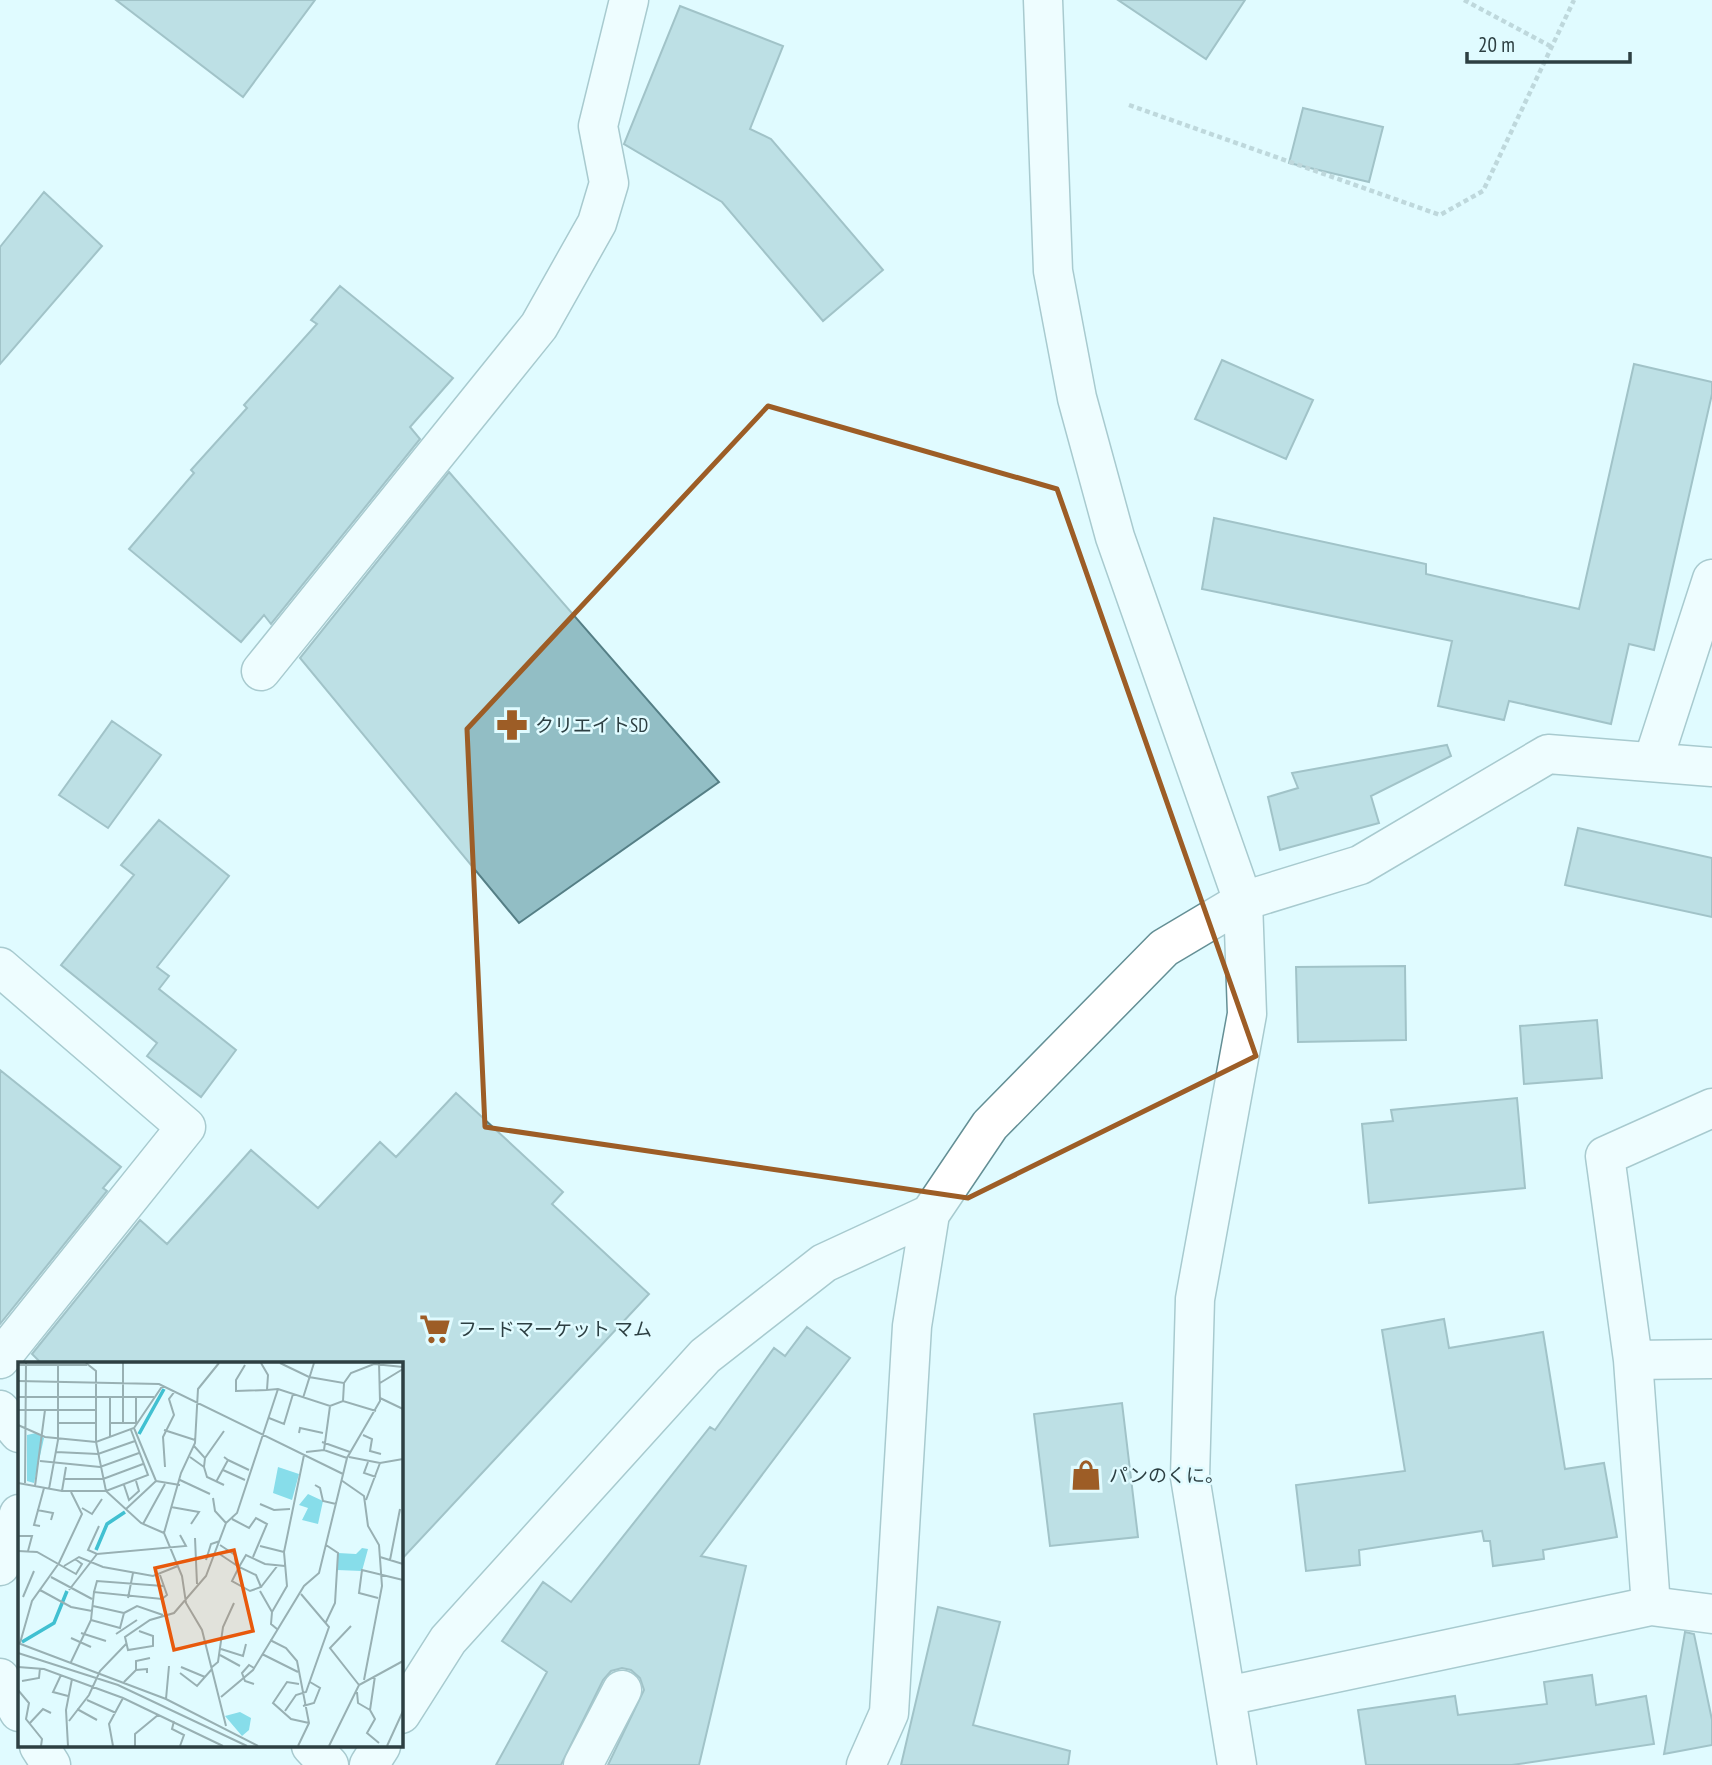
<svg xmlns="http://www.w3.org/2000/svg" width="1712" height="1765" font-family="'PT Sans Narrow','Noto Sans JP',sans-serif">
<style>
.building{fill:#92bec5;stroke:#557f86;stroke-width:2}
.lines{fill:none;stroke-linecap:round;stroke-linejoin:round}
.street-casing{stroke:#648f95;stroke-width:41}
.path{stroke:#96adb1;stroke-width:4.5;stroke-dasharray:5 3.5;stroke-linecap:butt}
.street{stroke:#fff;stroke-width:38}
.marked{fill:none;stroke:#9d5d26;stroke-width:5;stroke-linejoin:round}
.labels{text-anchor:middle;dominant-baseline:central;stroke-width:5;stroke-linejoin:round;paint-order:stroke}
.poi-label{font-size:19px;fill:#2d3f42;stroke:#e0fbff;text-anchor:start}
.inset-river{fill:none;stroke:#41c0d1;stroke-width:3.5}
.inset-road{fill:none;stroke:#98b0b3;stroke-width:2}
.view{fill:#e8590c;fill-opacity:0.15;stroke:#e8590c;stroke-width:3.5}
.inset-edge{fill:none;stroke:#2d3f42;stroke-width:3.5}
</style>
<rect width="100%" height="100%" fill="#e0fbff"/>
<path class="building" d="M 116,0 L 315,0 L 243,97 Z
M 1118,0 L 1245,0 L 1206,59 Z
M 680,6 L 783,46 L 750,129 L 771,139 L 883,270 L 823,321 L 722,202 L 624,144 Z
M 1303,108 L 1383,127 L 1369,182 L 1289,163 Z
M 44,192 L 102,246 L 0,364 L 0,247 Z
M 340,286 L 453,378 L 410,427 L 420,439 L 271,624 L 264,615 L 241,642 L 129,549 L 194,473 L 191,470 L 247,408 L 244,405 L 317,324 L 311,320 Z
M 1222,360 L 1313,400 L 1286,459 L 1195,419 Z
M 1634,364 L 1712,382 L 1712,394 L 1654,650 L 1629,644 L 1611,724 L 1509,701 L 1504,720 L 1438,706 L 1452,641 L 1202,589 L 1214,518 L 1426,564 L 1426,574 L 1579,609 Z
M 449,472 L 719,782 L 519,923 L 300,658 Z
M 112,721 L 161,755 L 108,828 L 59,795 Z
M 1447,745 L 1451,756 L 1371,796 L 1379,823 L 1280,850 L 1268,797 L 1298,788 L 1292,773 Z
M 159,820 L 229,876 L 157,967 L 169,976 L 159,989 L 236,1050 L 201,1097 L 147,1056 L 157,1043 L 61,965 L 134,875 L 121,865 Z
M 1578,828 L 1712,858 L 1712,917 L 1565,885 Z
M 1405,966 L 1406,1040 L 1298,1042 L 1296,967 Z
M 1597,1020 L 1602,1078 L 1524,1084 L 1520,1026 Z
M 0,1070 L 121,1167 L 103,1188 L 107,1191 L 0,1324 Z
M 456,1093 L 563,1192 L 552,1204 L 649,1294 L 401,1560 L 401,1364 L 42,1364 L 32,1354 L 140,1220 L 167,1244 L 251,1150 L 318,1208 L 380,1142 L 396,1157 Z
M 1517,1098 L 1525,1188 L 1369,1203 L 1362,1124 L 1393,1121 L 1391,1110 Z
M 1444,1319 L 1449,1348 L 1543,1332 L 1565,1469 L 1604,1463 L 1617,1537 L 1543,1550 L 1544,1559 L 1493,1566 L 1490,1541 L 1484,1541 L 1482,1531 L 1359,1550 L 1360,1565 L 1306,1571 L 1296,1485 L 1405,1471 L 1382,1330 Z
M 807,1327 L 850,1358 L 701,1556 L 746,1566 L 699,1765 L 608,1765 L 644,1690 L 640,1678 L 631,1670 L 622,1668 L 611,1671 L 603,1680 L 561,1765 L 496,1765 L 547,1672 L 502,1641 L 543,1582 L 571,1602 L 710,1427 L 715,1430 L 774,1348 L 785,1356 Z
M 1122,1403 L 1138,1537 L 1050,1546 L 1034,1414 Z
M 938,1607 L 1000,1622 L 973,1725 L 1070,1751 L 1068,1765 L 901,1765 Z
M 1685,1632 L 1694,1634 L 1712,1720 L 1712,1745 L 1664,1754 Z
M 1592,1675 L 1596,1705 L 1646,1696 L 1654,1744 L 1512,1765 L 1366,1765 L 1358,1710 L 1455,1696 L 1458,1715 L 1547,1704 L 1544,1682 Z"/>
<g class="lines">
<defs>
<path id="street" d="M 1043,0 L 1053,271 L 1077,398 L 1115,537 L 1243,901 L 1247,1014 L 1195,1299 L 1190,1477 L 1237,1765
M 261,671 L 539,326 L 597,223 L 609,183 L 598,126 L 629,0
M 1653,761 L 1712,579
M 0,967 L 186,1127 L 0,1359
M 1633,1360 L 1712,1359
M 0,1410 L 19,1433
M 0,1566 L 19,1514
M 1651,1606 L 1633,1360 L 1605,1156 L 1712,1108
M 0,1678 L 19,1712
M 1227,1696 L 1651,1606 L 1712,1614
M 401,1714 L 448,1640 L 705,1356 L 824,1263 L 930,1214 L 990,1125 L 1164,948 L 1243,901 L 1360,865 L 1548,754 L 1712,767
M 39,1746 L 51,1765
M 311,1746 L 329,1765
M 369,1765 L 381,1746
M 583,1765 L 622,1690
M 866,1765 L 889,1713 L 912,1326 L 930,1214"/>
</defs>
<use href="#street" class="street-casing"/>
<path class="path" d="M 1464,0 L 1552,47
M 1129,105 L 1440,215 L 1483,191 L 1574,0"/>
<use href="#street" class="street"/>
</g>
<path d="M0 0H1712V1765H0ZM 768,406 L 1057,489 L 1256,1056 L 968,1198 L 485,1127 L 467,729 Z" fill="#e0fbff" fill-opacity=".55" fill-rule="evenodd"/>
<path class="marked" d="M 768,406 L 1057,489 L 1256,1056 L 968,1198 L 485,1127 L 467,729 Z"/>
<defs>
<symbol id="pharmacy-bare" viewBox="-9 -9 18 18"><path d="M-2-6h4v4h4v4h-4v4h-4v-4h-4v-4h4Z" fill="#9d5d26" stroke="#e0fbff" stroke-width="2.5" paint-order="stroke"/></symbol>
<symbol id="supermarket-bare" viewBox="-9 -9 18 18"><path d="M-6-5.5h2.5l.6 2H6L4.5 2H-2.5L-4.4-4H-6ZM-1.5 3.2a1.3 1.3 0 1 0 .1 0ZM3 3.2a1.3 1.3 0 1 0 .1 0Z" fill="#9d5d26" stroke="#e0fbff" stroke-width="2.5" paint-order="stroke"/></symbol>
<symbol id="shop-bare" viewBox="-9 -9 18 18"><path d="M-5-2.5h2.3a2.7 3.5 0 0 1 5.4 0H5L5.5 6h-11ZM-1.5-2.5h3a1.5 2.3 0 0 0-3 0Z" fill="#9d5d26" stroke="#e0fbff" stroke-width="2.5" paint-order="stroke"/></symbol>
</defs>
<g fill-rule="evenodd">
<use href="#pharmacy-bare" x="490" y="703" width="44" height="44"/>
<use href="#supermarket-bare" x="413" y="1307" width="44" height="44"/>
<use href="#shop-bare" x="1064" y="1453" width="44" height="44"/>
</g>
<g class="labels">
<g class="poi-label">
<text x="535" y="725">クリエイトSD</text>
<text x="458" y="1329">フードマーケット マム</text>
<text x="1109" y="1475">パンのくに。</text>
</g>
</g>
<g transform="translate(18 1362)">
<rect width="385" height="385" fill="#e0fbff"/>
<path d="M 18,71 L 26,76 L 16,121 L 9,119 L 9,73 ZM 260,105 L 281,112 L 274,138 L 255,131 ZM 290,132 L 305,139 L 300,162 L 284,158 L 290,146 L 281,143 ZM 344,186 L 350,187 L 344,209 L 319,208 L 320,191 L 338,192 ZM 222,350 L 233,356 L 231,368 L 224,374 L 207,354 Z" fill="#87ddea"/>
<path class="inset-river" d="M 121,72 L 146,27M 78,188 L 89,162 L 107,150M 4,280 L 36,261 L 49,229"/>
<path class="inset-road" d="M 68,1 L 78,9 L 78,80 L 88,129 L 123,161 L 146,171M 105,1 L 105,61M 201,1 L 180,27 L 177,81 L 163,111 L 146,171 L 164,214 L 168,241 L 184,268 L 208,364M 243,1 L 250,13 L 249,28 L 260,27 L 312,44 L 325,39 L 358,49M 262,1 L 291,15 L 326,21 L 325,39M 0,3 L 69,3M 227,3 L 218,18 L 218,29 L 249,28M 0,19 L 141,22 L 325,112M 326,21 L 333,11 L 356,2 L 385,5M 362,21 L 385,7M 0,35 L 136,35M 92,35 L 92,75M 285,36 L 296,1M 362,36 L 385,47M 0,48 L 78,48M 251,56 L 266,62 L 275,32M 40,61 L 78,61M 92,61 L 118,61 L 118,34M 0,63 L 27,75 L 78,80 L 116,66 L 145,23M 116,66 L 138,119M 146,68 L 177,78M 281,71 L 282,66 L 305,71M 345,73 L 354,77 L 352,89 L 363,92M 304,80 L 332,90M 176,84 L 187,96 L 186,105M 306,88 L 312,44M 38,90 L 80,92 L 117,79M 288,90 L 306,88 L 329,96M 172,95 L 186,105 L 189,115 L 206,123M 331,95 L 362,101 L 385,97M 187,96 L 206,69M 210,98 L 231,108M 22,99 L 82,105 L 121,91M 350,100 L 346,111 L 358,115M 147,105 L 145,75 L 156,53 L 151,37 L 157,29M 205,108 L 227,118M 46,117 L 85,117 L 125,102M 162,118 L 192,132M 323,118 L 346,134 L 350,164 L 361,183 L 364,224 L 346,318M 138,119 L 162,123M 198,120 L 210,98 L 206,95M 0,121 L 44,129 L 88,129 L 130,113 L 113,68M 7,121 L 8,1M 106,123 L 111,138 L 121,129 L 118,119M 297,123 L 302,126 L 305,139 L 318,142M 17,124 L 27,48M 31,127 L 40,78 L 40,3M 44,129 L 48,105M 195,136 L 197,149 L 208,161M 348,138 L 362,101M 242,142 L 256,148 L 272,147M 153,145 L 181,150 L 173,162M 64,146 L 74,152 L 84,137M 108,147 L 138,119M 19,148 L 35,151 L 33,158M 214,157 L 231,166 L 238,156 L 249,162 L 235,195M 125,162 L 147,122M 22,164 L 16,163 L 26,126M 81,164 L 70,188 L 79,192 L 168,184 L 162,173M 0,174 L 14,174 L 10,189M 177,176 L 179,222M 202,183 L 217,193 L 218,203M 308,183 L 320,191 L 317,241 L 308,260M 242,184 L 266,190M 0,189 L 19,190 L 58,212 L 64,202 L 57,197M 200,191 L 221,205 L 238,213 L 243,225 L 232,229 L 214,219 L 221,205 L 228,193 L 247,202 L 267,204M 362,195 L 385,202M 188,198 L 193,182 L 202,179M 372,198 L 382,147M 46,204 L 61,195 L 85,205 L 135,214 L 160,204M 33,215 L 74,237M 243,225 L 260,203M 22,228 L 53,245 L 74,249M 51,228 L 79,192M 242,229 L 254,250M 76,230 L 79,219 L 145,224M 5,235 L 16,209M 110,236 L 115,211M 360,236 L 341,231 L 344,208 L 385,218M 106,251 L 119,244 L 145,253M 73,258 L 102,266 L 106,251 L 75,244M 333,264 L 312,286 L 341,323M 259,267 L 253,262 L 254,250 L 269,224 L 266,190 L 286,93M 121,269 L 135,274 L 135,284 L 110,288 L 107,275 L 132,258 L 156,251 L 188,214 L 208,161 L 219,151 L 260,27M 63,271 L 88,279M 98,272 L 119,258M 53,276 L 73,285M 252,278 L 268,286 L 279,299 L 291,361 L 280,384M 0,281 L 148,337 L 240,384M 2,281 L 14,239 L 41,201 L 64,152 L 53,130M 203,287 L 225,294 L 228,282M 0,291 L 100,323 L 229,384M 244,292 L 280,310M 202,293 L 222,304M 53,300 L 73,258 L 76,230 L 144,237 L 149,233 L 142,213M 0,305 L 26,307 L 105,336 L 205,384M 163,305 L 187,315M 194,305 L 200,300 L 205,265 L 216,241M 236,306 L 231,303 L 224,311 L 227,319 L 236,322M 118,308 L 118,299 L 132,296M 162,311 L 179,324 L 194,307M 43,313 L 35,330 L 50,334M 357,314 L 352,348 L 357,357 L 349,371 L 361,381M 4,319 L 21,316 L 22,306M 106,320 L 118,308 L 129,307 L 129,311M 281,322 L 269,320 L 255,341 L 273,357 L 291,361M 0,328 L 11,341 L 8,357 L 24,377 L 23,384M 339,330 L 340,341 L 352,348M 203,335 L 235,308 L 286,224 L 301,211 L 329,96 L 362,39 L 361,1M 148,337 L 151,304M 69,338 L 98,351M 285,344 L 296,341 L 302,326 L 292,320M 59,347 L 79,358M 267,349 L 278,333 L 288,330 L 311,265 L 283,232M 51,359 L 71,333 L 82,309 L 108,282M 156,359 L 154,367 L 166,373 L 162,384M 11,362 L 25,347 L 33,351M 50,384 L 48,348 L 54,317M 95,384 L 91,362 L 105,336M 117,384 L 117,372 L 140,353M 311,384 L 341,323 L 385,299M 369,384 L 385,349"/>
<path class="view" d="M 216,188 L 235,269 L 156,288 L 137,206 Z"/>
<rect width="385" height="385" class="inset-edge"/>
</g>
<path d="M1467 52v10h163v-10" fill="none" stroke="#2d3f42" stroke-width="3.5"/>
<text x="1478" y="52" font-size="21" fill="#2d3f42" stroke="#e0fbff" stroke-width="5" paint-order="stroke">20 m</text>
</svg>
